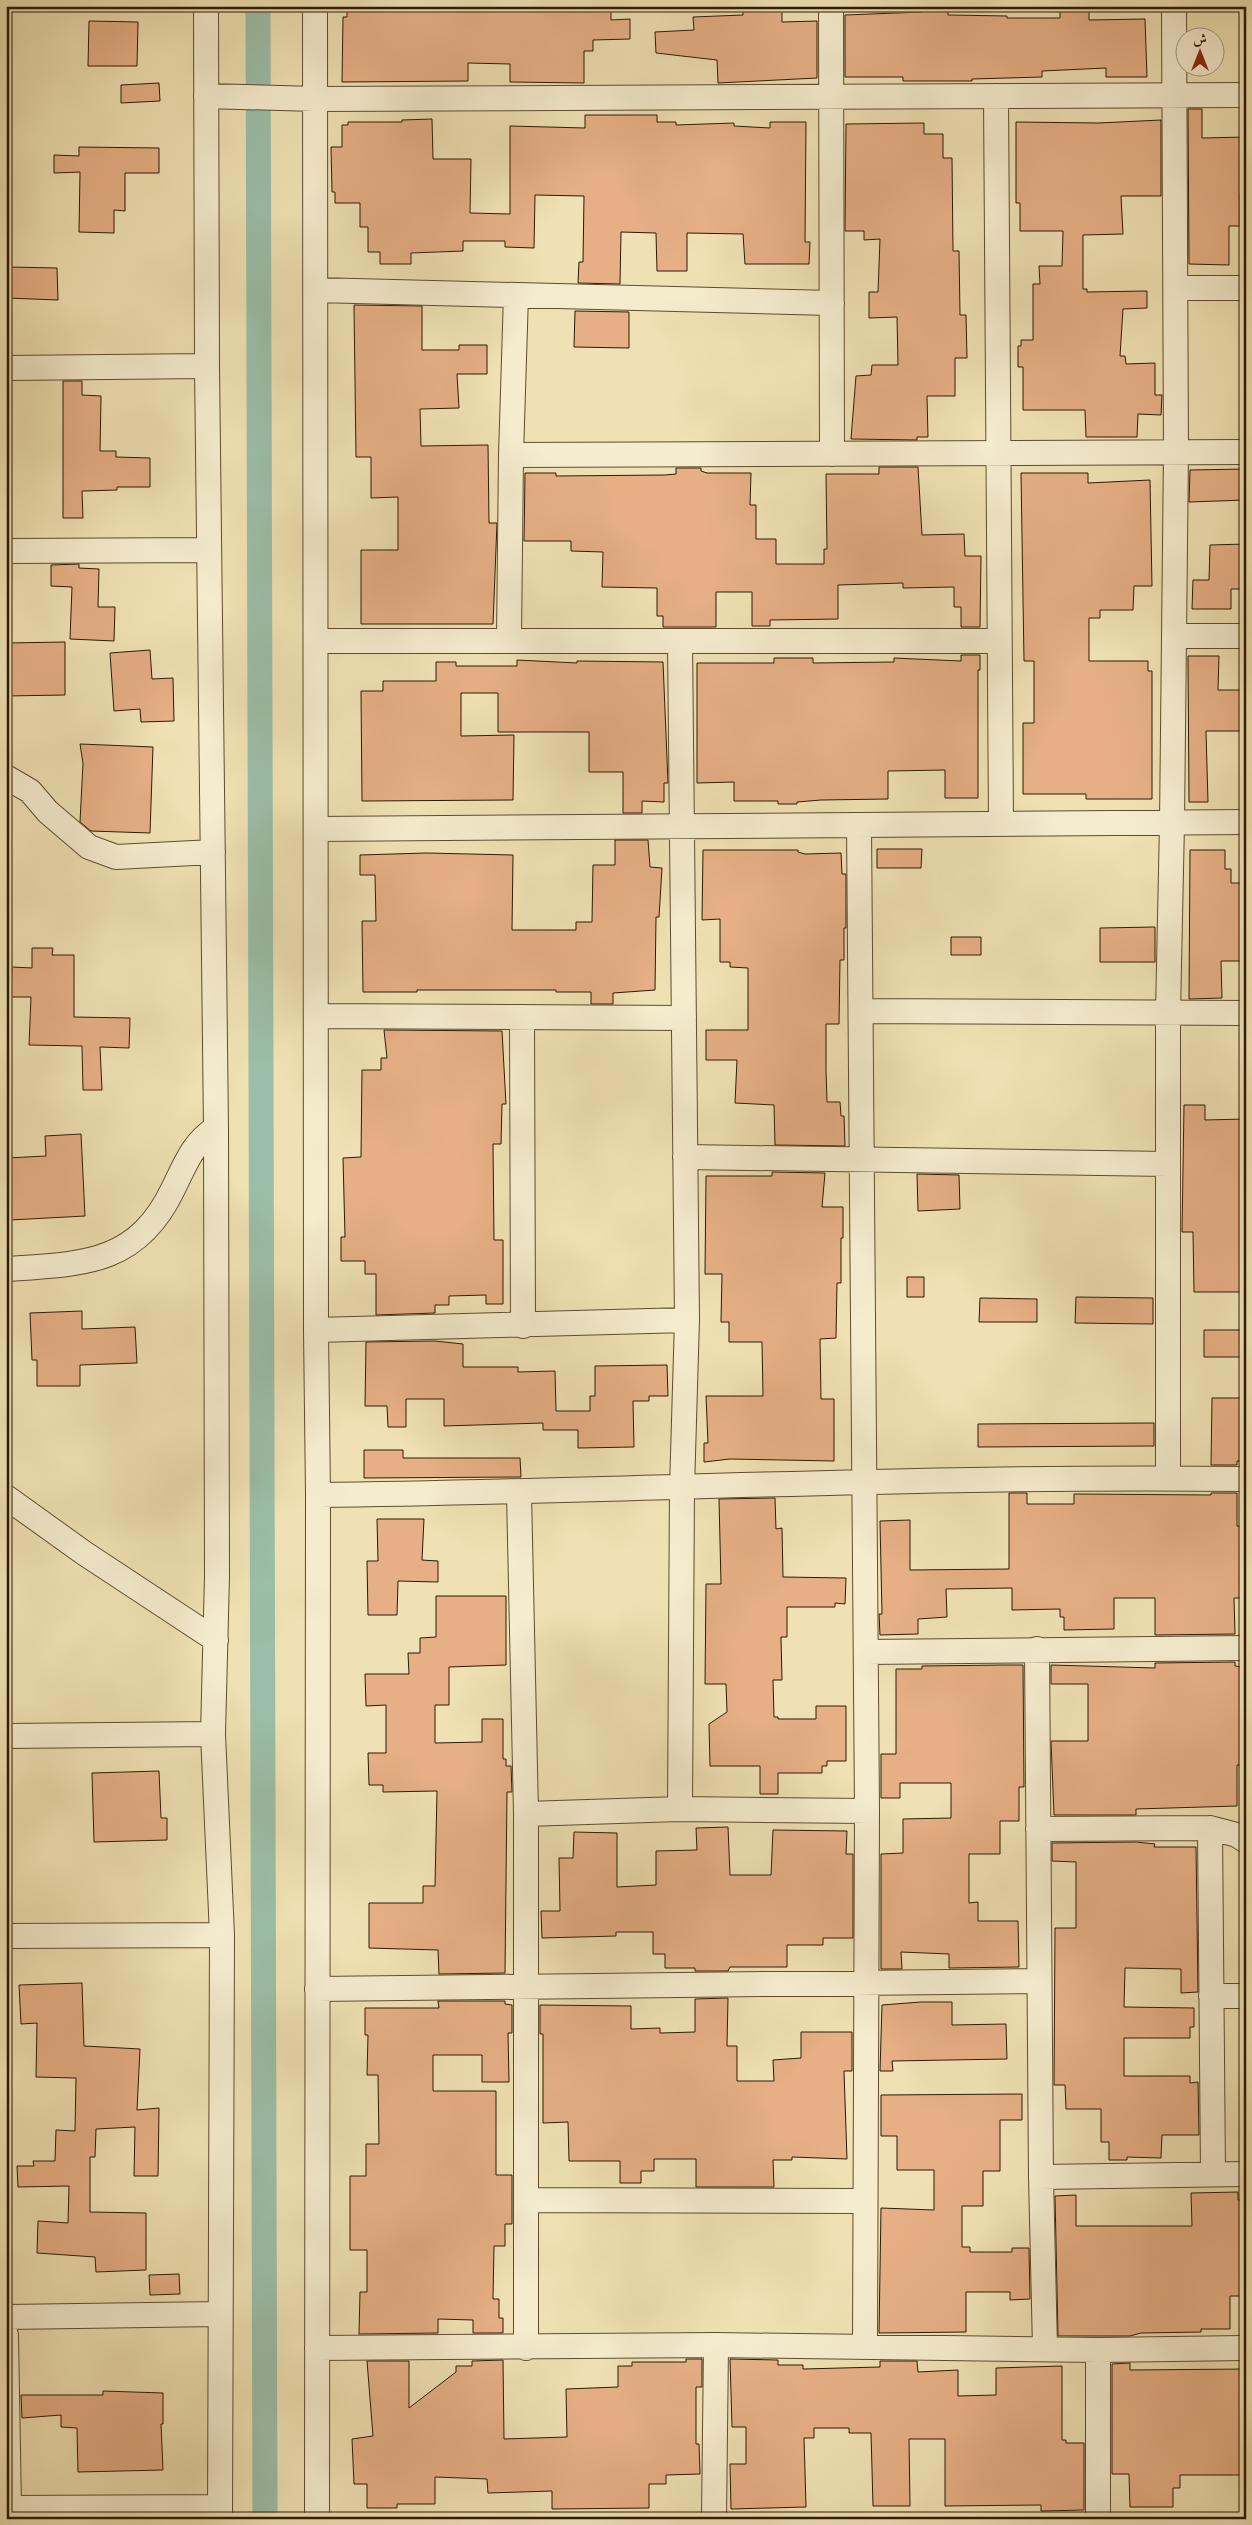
<svg xmlns="http://www.w3.org/2000/svg" width="1252" height="2525" font-family="'Libre Bodoni',Amiri,serif">
<style>
.lines{fill:none;stroke-linecap:round;stroke-linejoin:round}
.canal{stroke:#9bbea8;stroke-width:25}
.building{fill:#e6af85;stroke:#2d1a03}
.street-casing{stroke:#5e4c2f;stroke-width:26}
.street{stroke:#f5ecce;stroke-width:24}
</style>
<rect width="100%" height="100%" fill="#efe1b3"/>
<filter id="stains"><feTurbulence type="fractalNoise" baseFrequency=".004" numOctaves="4"/><feColorMatrix values="0 0 0 0 .2 0 0 0 0 .09 0 0 0 0 .02 0 0 0 .5 -.17"/></filter>
<radialGradient id="worn" r=".72"><stop offset=".6" stop-color="#630" stop-opacity="0"/><stop offset="1" stop-color="#630" stop-opacity=".3"/></radialGradient>
<g class="lines">
<path class="canal" d="M 258,6 L 265,2519"/>
</g>
<path class="building" d="M 347,6 L 611,6 L 611,20 L 630,19 L 630,39 L 593,40 L 593,51 L 584,51 L 584,83 L 510,82 L 510,64 L 468,63 L 468,81 L 342,82 L 343,17 L 347,17 Z
M 743,6 L 782,6 L 782,22 L 817,21 L 817,78 L 718,83 L 717,60 L 656,53 L 655,32 L 694,30 L 693,17 L 743,15 Z
M 1060,6 L 1089,6 L 1089,20 L 1145,19 L 1147,77 L 1106,77 L 1106,68 L 1042,71 L 1042,77 L 972,79 L 972,81 L 903,81 L 903,77 L 845,77 L 845,15 L 922,12 L 922,8 L 948,8 L 948,15 L 1007,16 L 1007,18 L 1060,18 Z
M 89,21 L 138,22 L 137,66 L 88,66 Z
M 159,83 L 160,101 L 121,103 L 121,85 Z
M 1188,109 L 1202,109 L 1202,138 L 1246,137 L 1246,193 L 1240,193 L 1240,226 L 1229,226 L 1229,265 L 1189,264 Z
M 585,115 L 657,115 L 657,122 L 676,122 L 676,125 L 734,123 L 734,126 L 770,128 L 770,122 L 806,122 L 805,242 L 810,242 L 809,264 L 745,264 L 743,234 L 687,233 L 687,271 L 657,271 L 656,233 L 621,232 L 620,284 L 578,283 L 579,262 L 583,262 L 584,196 L 535,195 L 534,248 L 505,247 L 505,241 L 463,241 L 463,251 L 411,253 L 411,264 L 380,264 L 380,252 L 368,252 L 368,227 L 360,227 L 360,203 L 335,203 L 335,192 L 332,192 L 331,147 L 342,147 L 342,125 L 348,125 L 348,122 L 402,122 L 402,120 L 432,119 L 433,159 L 471,159 L 470,213 L 510,214 L 510,126 L 585,128 Z
M 1161,120 L 1161,196 L 1121,196 L 1123,234 L 1083,235 L 1083,289 L 1087,289 L 1087,292 L 1147,291 L 1147,308 L 1123,309 L 1120,356 L 1125,356 L 1126,364 L 1155,363 L 1155,395 L 1162,395 L 1161,415 L 1138,414 L 1137,437 L 1086,437 L 1085,410 L 1023,410 L 1023,367 L 1018,367 L 1018,346 L 1021,346 L 1021,340 L 1033,340 L 1033,284 L 1040,284 L 1039,266 L 1062,266 L 1063,231 L 1020,231 L 1020,203 L 1016,203 L 1016,122 L 1099,123 Z
M 924,123 L 924,134 L 943,134 L 943,158 L 952,158 L 953,251 L 959,251 L 960,315 L 966,315 L 967,358 L 955,358 L 955,396 L 927,396 L 928,437 L 917,437 L 917,440 L 851,439 L 856,376 L 871,375 L 872,365 L 898,365 L 897,317 L 869,318 L 869,292 L 878,292 L 880,239 L 864,240 L 864,231 L 845,231 L 846,124 Z
M 79,147 L 159,148 L 159,173 L 125,173 L 125,211 L 114,210 L 114,233 L 79,232 L 80,172 L 54,173 L 54,155 L 79,156 Z
M 9,267 L 57,268 L 58,300 L 7,298 Z
M 354,305 L 422,306 L 422,350 L 459,350 L 459,345 L 487,345 L 487,374 L 457,374 L 459,408 L 420,409 L 421,446 L 488,445 L 489,523 L 497,523 L 493,624 L 361,624 L 361,550 L 398,550 L 398,497 L 371,498 L 371,457 L 356,457 Z
M 575,311 L 629,312 L 629,348 L 574,347 Z
M 63,381 L 82,381 L 82,395 L 101,396 L 100,451 L 116,451 L 116,457 L 150,458 L 150,487 L 117,487 L 117,490 L 82,491 L 83,518 L 63,518 Z
M 879,467 L 918,467 L 922,535 L 964,534 L 965,556 L 981,556 L 980,627 L 961,627 L 961,607 L 954,607 L 954,587 L 903,588 L 903,583 L 838,585 L 838,619 L 770,620 L 770,626 L 752,626 L 752,592 L 716,592 L 716,627 L 663,627 L 663,616 L 657,616 L 657,588 L 602,587 L 603,552 L 571,551 L 571,541 L 524,541 L 525,473 L 556,473 L 556,476 L 665,475 L 676,474 L 676,468 L 701,468 L 701,471 L 707,473 L 751,473 L 750,505 L 756,505 L 756,539 L 776,539 L 776,564 L 824,564 L 824,549 L 827,549 L 826,474 L 879,474 Z
M 1246,469 L 1246,500 L 1189,502 L 1190,470 Z
M 1021,473 L 1088,473 L 1088,483 L 1150,480 L 1152,586 L 1134,586 L 1133,610 L 1100,610 L 1100,618 L 1089,618 L 1089,661 L 1148,661 L 1148,671 L 1152,671 L 1152,799 L 1086,799 L 1086,794 L 1023,794 L 1023,723 L 1034,723 L 1034,661 L 1024,661 Z
M 1246,544 L 1246,589 L 1231,589 L 1231,609 L 1192,609 L 1193,580 L 1209,580 L 1210,545 Z
M 79,564 L 79,568 L 99,569 L 98,607 L 115,607 L 114,641 L 70,639 L 72,587 L 51,586 L 51,565 Z
M 65,642 L 65,695 L 6,696 L 6,643 Z
M 150,650 L 152,679 L 173,678 L 174,721 L 141,722 L 140,709 L 114,711 L 110,653 Z
M 961,655 L 980,655 L 980,670 L 978,670 L 978,798 L 945,798 L 945,770 L 888,771 L 888,799 L 821,800 L 797,802 L 797,804 L 778,804 L 778,801 L 734,801 L 734,782 L 697,783 L 697,663 L 774,663 L 774,658 L 813,658 L 813,663 L 894,662 L 894,658 L 961,661 Z
M 1188,656 L 1219,656 L 1218,690 L 1246,690 L 1246,717 L 1243,717 L 1243,731 L 1206,731 L 1208,802 L 1189,802 Z
M 517,660 L 577,663 L 577,661 L 663,662 L 668,783 L 664,783 L 664,802 L 642,801 L 642,813 L 623,813 L 623,772 L 589,772 L 589,732 L 498,732 L 498,693 L 461,693 L 461,736 L 514,735 L 513,800 L 362,801 L 361,691 L 383,691 L 383,681 L 436,681 L 436,662 L 456,662 L 456,666 L 517,666 Z
M 80,744 L 153,747 L 150,833 L 91,831 L 80,822 L 83,763 Z
M 615,840 L 648,840 L 650,867 L 662,868 L 659,917 L 656,917 L 655,990 L 613,993 L 613,1004 L 591,1004 L 591,992 L 556,992 L 556,990 L 417,990 L 417,992 L 363,992 L 362,921 L 376,921 L 375,875 L 360,875 L 360,855 L 426,853 L 513,855 L 512,930 L 576,930 L 576,922 L 592,922 L 593,865 L 615,865 Z
M 877,849 L 922,849 L 921,868 L 877,868 Z
M 703,850 L 798,850 L 798,852 L 805,854 L 841,853 L 842,874 L 846,874 L 846,928 L 844,928 L 844,960 L 840,960 L 839,1024 L 826,1024 L 826,1070 L 827,1102 L 840,1102 L 841,1116 L 844,1116 L 845,1146 L 775,1145 L 774,1105 L 735,1103 L 737,1060 L 706,1060 L 706,1030 L 748,1030 L 748,968 L 730,967 L 730,962 L 720,962 L 720,919 L 702,920 Z
M 1190,850 L 1225,850 L 1225,869 L 1231,869 L 1231,883 L 1246,883 L 1246,961 L 1221,961 L 1222,998 L 1189,999 Z
M 1155,927 L 1155,962 L 1100,962 L 1100,928 Z
M 951,937 L 981,937 L 981,955 L 951,955 Z
M 32,948 L 53,948 L 52,955 L 74,955 L 74,1017 L 130,1018 L 129,1048 L 100,1047 L 102,1090 L 83,1090 L 82,1046 L 29,1045 L 31,997 L 11,997 L 12,967 L 32,968 Z
M 384,1030 L 502,1031 L 506,1104 L 502,1104 L 501,1144 L 493,1144 L 494,1240 L 503,1240 L 503,1304 L 486,1304 L 486,1295 L 449,1296 L 449,1305 L 435,1305 L 435,1313 L 376,1315 L 376,1274 L 365,1274 L 365,1261 L 341,1261 L 341,1237 L 345,1237 L 343,1158 L 361,1157 L 362,1070 L 381,1070 L 381,1058 L 387,1058 Z
M 1184,1105 L 1205,1105 L 1205,1120 L 1246,1119 L 1246,1292 L 1194,1292 L 1193,1232 L 1182,1232 Z
M 81,1134 L 85,1216 L 10,1220 L 7,1158 L 46,1156 L 45,1136 Z
M 772,1172 L 825,1173 L 822,1207 L 843,1207 L 843,1238 L 841,1238 L 841,1283 L 837,1283 L 836,1338 L 820,1339 L 821,1399 L 834,1399 L 834,1461 L 730,1459 L 704,1462 L 704,1443 L 708,1443 L 706,1396 L 763,1396 L 762,1342 L 729,1342 L 729,1322 L 721,1322 L 722,1274 L 705,1274 L 706,1176 L 772,1176 Z
M 917,1174 L 959,1175 L 960,1209 L 918,1211 Z
M 907,1277 L 924,1277 L 924,1297 L 907,1297 Z
M 1076,1297 L 1153,1298 L 1153,1324 L 1075,1323 Z
M 980,1298 L 1037,1299 L 1037,1322 L 979,1322 Z
M 82,1311 L 82,1329 L 135,1327 L 137,1363 L 80,1365 L 80,1386 L 37,1386 L 37,1360 L 32,1360 L 30,1313 Z
M 1204,1330 L 1246,1330 L 1246,1357 L 1204,1357 Z
M 435,1341 L 463,1344 L 463,1367 L 518,1367 L 518,1372 L 555,1371 L 556,1411 L 590,1411 L 590,1396 L 595,1396 L 595,1366 L 667,1365 L 668,1396 L 649,1396 L 649,1401 L 633,1401 L 634,1447 L 578,1448 L 578,1430 L 543,1430 L 543,1423 L 444,1426 L 444,1399 L 406,1399 L 406,1427 L 388,1427 L 387,1406 L 365,1406 L 366,1342 Z
M 1212,1398 L 1246,1398 L 1246,1461 L 1237,1461 L 1237,1465 L 1211,1465 Z
M 1154,1423 L 1154,1446 L 978,1447 L 978,1424 Z
M 364,1450 L 403,1450 L 403,1458 L 520,1458 L 521,1477 L 364,1478 Z
M 1009,1493 L 1027,1493 L 1027,1504 L 1074,1504 L 1074,1494 L 1211,1495 L 1211,1493 L 1237,1493 L 1237,1526 L 1246,1527 L 1246,1598 L 1234,1598 L 1235,1634 L 1155,1635 L 1155,1598 L 1114,1598 L 1114,1629 L 1064,1630 L 1064,1617 L 1060,1617 L 1060,1609 L 1012,1610 L 1012,1588 L 946,1589 L 947,1617 L 918,1619 L 918,1634 L 880,1635 L 879,1614 L 882,1614 L 880,1521 L 910,1520 L 910,1570 L 1009,1569 Z
M 775,1498 L 776,1529 L 782,1528 L 783,1577 L 846,1578 L 845,1604 L 835,1603 L 835,1607 L 787,1607 L 787,1637 L 781,1637 L 782,1680 L 773,1680 L 774,1717 L 778,1717 L 778,1719 L 816,1719 L 816,1706 L 846,1706 L 846,1761 L 827,1761 L 827,1766 L 822,1766 L 822,1773 L 778,1773 L 778,1794 L 760,1794 L 760,1766 L 710,1766 L 709,1724 L 727,1712 L 726,1684 L 705,1684 L 706,1584 L 721,1584 L 719,1499 Z
M 377,1519 L 424,1519 L 422,1560 L 438,1561 L 438,1582 L 398,1581 L 397,1615 L 368,1615 L 367,1561 L 378,1561 Z
M 436,1596 L 506,1596 L 506,1665 L 449,1667 L 449,1705 L 435,1705 L 435,1743 L 482,1742 L 482,1719 L 503,1719 L 503,1759 L 506,1759 L 506,1766 L 511,1766 L 512,1792 L 507,1792 L 505,1973 L 439,1974 L 438,1950 L 369,1948 L 369,1903 L 423,1903 L 423,1886 L 435,1886 L 437,1791 L 383,1792 L 383,1785 L 369,1785 L 368,1753 L 386,1753 L 386,1705 L 366,1706 L 365,1674 L 409,1674 L 408,1653 L 420,1653 L 420,1638 L 436,1637 Z
M 1235,1662 L 1235,1666 L 1243,1667 L 1242,1697 L 1246,1697 L 1246,1765 L 1237,1765 L 1237,1806 L 1136,1809 L 1136,1815 L 1054,1815 L 1051,1741 L 1088,1741 L 1088,1684 L 1051,1684 L 1051,1665 L 1155,1668 L 1155,1663 Z
M 1004,1665 L 1023,1665 L 1024,1787 L 1019,1787 L 1019,1821 L 1000,1821 L 1000,1854 L 969,1854 L 969,1903 L 978,1902 L 978,1921 L 1018,1921 L 1019,1967 L 949,1968 L 949,1954 L 901,1952 L 902,1969 L 881,1969 L 881,1854 L 903,1853 L 903,1819 L 951,1818 L 951,1783 L 900,1783 L 900,1798 L 881,1798 L 881,1754 L 896,1754 L 896,1669 L 922,1669 L 922,1666 Z
M 159,1771 L 161,1818 L 167,1818 L 167,1840 L 94,1842 L 92,1773 Z
M 728,1827 L 730,1875 L 771,1875 L 773,1830 L 847,1831 L 846,1854 L 853,1854 L 853,1938 L 823,1938 L 823,1945 L 787,1945 L 787,1967 L 730,1967 L 728,1971 L 695,1971 L 695,1968 L 665,1968 L 665,1954 L 653,1954 L 653,1932 L 616,1932 L 616,1936 L 542,1938 L 541,1911 L 560,1911 L 559,1858 L 573,1858 L 574,1832 L 617,1833 L 617,1887 L 656,1885 L 656,1851 L 697,1850 L 696,1828 Z
M 1136,1842 L 1155,1844 L 1154,1847 L 1196,1847 L 1198,1992 L 1181,1993 L 1181,1969 L 1125,1968 L 1124,2007 L 1194,2008 L 1194,2027 L 1190,2027 L 1190,2038 L 1124,2038 L 1124,2076 L 1190,2076 L 1190,2083 L 1198,2082 L 1199,2135 L 1162,2135 L 1161,2158 L 1127,2157 L 1127,2160 L 1109,2160 L 1109,2142 L 1101,2142 L 1101,2109 L 1066,2109 L 1065,2085 L 1054,2085 L 1055,1928 L 1076,1928 L 1076,1862 L 1052,1861 L 1052,1843 Z
M 82,1983 L 84,2046 L 140,2049 L 137,2110 L 159,2108 L 158,2176 L 134,2176 L 135,2127 L 96,2129 L 95,2157 L 90,2157 L 90,2212 L 146,2213 L 146,2270 L 96,2272 L 95,2257 L 37,2253 L 38,2221 L 68,2223 L 69,2186 L 18,2187 L 17,2166 L 34,2166 L 33,2161 L 55,2161 L 56,2130 L 75,2131 L 76,2078 L 36,2077 L 37,2023 L 21,2024 L 19,1985 Z
M 728,1998 L 727,2046 L 737,2046 L 737,2081 L 774,2081 L 773,2060 L 801,2058 L 801,2032 L 852,2032 L 852,2071 L 844,2071 L 847,2159 L 792,2157 L 792,2160 L 773,2160 L 774,2187 L 696,2187 L 696,2159 L 654,2159 L 654,2171 L 641,2171 L 641,2183 L 620,2183 L 620,2161 L 569,2161 L 568,2122 L 543,2123 L 543,2034 L 540,2034 L 540,2005 L 631,2006 L 631,2029 L 660,2028 L 660,2033 L 695,2032 L 695,1999 Z
M 438,2001 L 505,2001 L 505,2004 L 512,2005 L 512,2033 L 508,2033 L 509,2082 L 482,2082 L 482,2055 L 433,2055 L 433,2091 L 496,2091 L 496,2175 L 512,2175 L 512,2224 L 505,2224 L 505,2246 L 494,2246 L 493,2299 L 499,2299 L 499,2318 L 503,2318 L 503,2333 L 473,2333 L 473,2320 L 438,2319 L 438,2333 L 359,2334 L 360,2292 L 367,2292 L 367,2250 L 350,2250 L 350,2176 L 366,2176 L 366,2144 L 379,2144 L 378,2075 L 367,2075 L 368,2035 L 365,2035 L 365,2008 L 439,2008 Z
M 921,2002 L 952,2002 L 952,2025 L 1006,2024 L 1007,2059 L 892,2061 L 893,2071 L 880,2071 L 882,2005 Z
M 1022,2094 L 1022,2120 L 1000,2120 L 1000,2171 L 983,2171 L 983,2206 L 962,2206 L 962,2247 L 970,2247 L 970,2252 L 1012,2252 L 1012,2248 L 1029,2248 L 1030,2299 L 1010,2300 L 1010,2292 L 966,2292 L 966,2332 L 879,2333 L 881,2208 L 934,2210 L 934,2170 L 897,2170 L 897,2136 L 881,2136 L 881,2095 Z
M 1238,2192 L 1238,2200 L 1246,2200 L 1246,2296 L 1230,2296 L 1230,2329 L 1201,2329 L 1201,2332 L 1141,2333 L 1130,2336 L 1058,2336 L 1055,2196 L 1076,2195 L 1076,2226 L 1192,2226 L 1191,2193 Z
M 179,2274 L 180,2294 L 150,2295 L 149,2275 Z
M 686,2359 L 702,2359 L 702,2387 L 696,2387 L 696,2444 L 699,2444 L 700,2474 L 666,2475 L 666,2484 L 649,2484 L 649,2508 L 552,2509 L 552,2491 L 488,2493 L 487,2479 L 435,2477 L 435,2504 L 397,2504 L 397,2508 L 367,2508 L 367,2484 L 354,2484 L 352,2439 L 373,2436 L 367,2361 L 409,2361 L 409,2408 L 456,2372 L 456,2366 L 472,2366 L 472,2361 L 503,2360 L 504,2439 L 567,2437 L 566,2389 L 618,2387 L 618,2366 L 632,2366 L 632,2362 L 686,2362 Z
M 730,2359 L 778,2360 L 778,2365 L 803,2365 L 803,2369 L 880,2367 L 880,2361 L 917,2361 L 918,2372 L 958,2370 L 958,2396 L 996,2395 L 996,2368 L 1062,2366 L 1062,2440 L 1066,2440 L 1066,2443 L 1084,2443 L 1084,2510 L 1041,2511 L 1041,2505 L 945,2506 L 945,2439 L 909,2439 L 910,2506 L 873,2506 L 871,2433 L 849,2433 L 849,2428 L 814,2428 L 814,2438 L 804,2438 L 806,2507 L 731,2509 L 730,2464 L 746,2464 L 746,2427 L 732,2427 Z
M 1130,2363 L 1130,2370 L 1246,2369 L 1246,2475 L 1180,2475 L 1180,2488 L 1173,2488 L 1173,2507 L 1130,2507 L 1129,2474 L 1112,2474 L 1112,2364 Z
M 103,2391 L 163,2393 L 163,2424 L 161,2424 L 163,2470 L 78,2472 L 77,2428 L 61,2427 L 61,2415 L 22,2418 L 21,2395 L 103,2395 Z"/>
<g class="lines">
<defs>
<path id="street" d="M 206,6 L 207,366 L 216,1128 L 217,1576 L 213,1734 L 222,1935 L 220,2519
M 315,6 L 316,1330 L 318,1495 L 317,2519
M 831,6 L 832,454
M 206,96 L 315,99 L 1246,95
M 996,96 L 1001,824
M 1176,288 L 1246,288
M 316,290 L 832,303
M 6,368 L 207,366
M 511,455 L 1246,452
M 6,551 L 209,550
M 1175,636 L 1246,636
M 509,640 L 511,455 L 516,295
M 316,641 L 999,641
M 680,642 L 687,1320 L 682,1488 L 680,1809
M 6,777 L 30,791 L 48,812 L 89,847 L 116,857 L 213,852
M 859,826 L 867,1811 L 865,2346
M 316,829 L 1246,822
M 861,1011 L 1246,1013
M 316,1016 L 684,1018
M 522,1017 L 523,1326
M 685,1157 L 1168,1164
M 6,1269 C 82,1264 137,1265 173,1189 C 185,1165 193,1142 216,1128
M 316,1330 L 687,1320
M 1168,1478 L 1168,1013 L 1172,823 L 1176,453 L 1174,6
M 519,1493 L 526,1814 L 526,2348
M 318,1495 C 627,1491 936,1475 1246,1479
M 6,1497 L 84,1553 L 216,1640
M 1037,1649 L 1041,2177 L 1045,2348
M 866,1652 L 1246,1648
M 6,1736 L 213,1734
M 526,1814 L 680,1809 L 867,1811
M 1210,1828 L 1213,2174
M 1038,1829 L 1210,1828 L 1237,1835 L 1246,1841
M 6,1936 L 222,1935
M 317,1989 L 1039,1981
M 1211,1996 L 1246,1996
M 1041,2177 L 1246,2174
M 527,2200 L 865,2201
M 6,2317 L 220,2314
M 6,2335 L 9,2508
M 317,2348 L 716,2345 L 1098,2350 L 1246,2348
M 1098,2350 L 1098,2519
M 6,2508 L 220,2507
M 714,2519 L 716,2345"/>
</defs>
<use href="#street" class="street-casing"/>
<use href="#street" class="street"/>
</g>
<rect width="1252" height="2525" fill="none" stroke="#efe1b3" stroke-width="25"/>
<rect x="8" y="8" width="1237" height="2510" fill="none" stroke="#2d1a03" stroke-width="2.5"/>
<rect x="12" y="12" width="1227" height="2500" fill="none" stroke="#2d1a03"/>
<g transform="translate(1200 52)"><circle r="24" fill="#f5ecce" stroke="#a5987d"/>
<path d="M0-4L9 19L0 12L-9 19Z" fill="#8f2418"/>
<text y="-8" font-size="14" font-weight="bold" text-anchor="middle" fill="#2d1a03">ش</text>
</g>
<rect width="100%" height="100%" filter="url(#stains)"/>
<rect width="100%" height="100%" fill="url(#worn)"/>
</svg>
